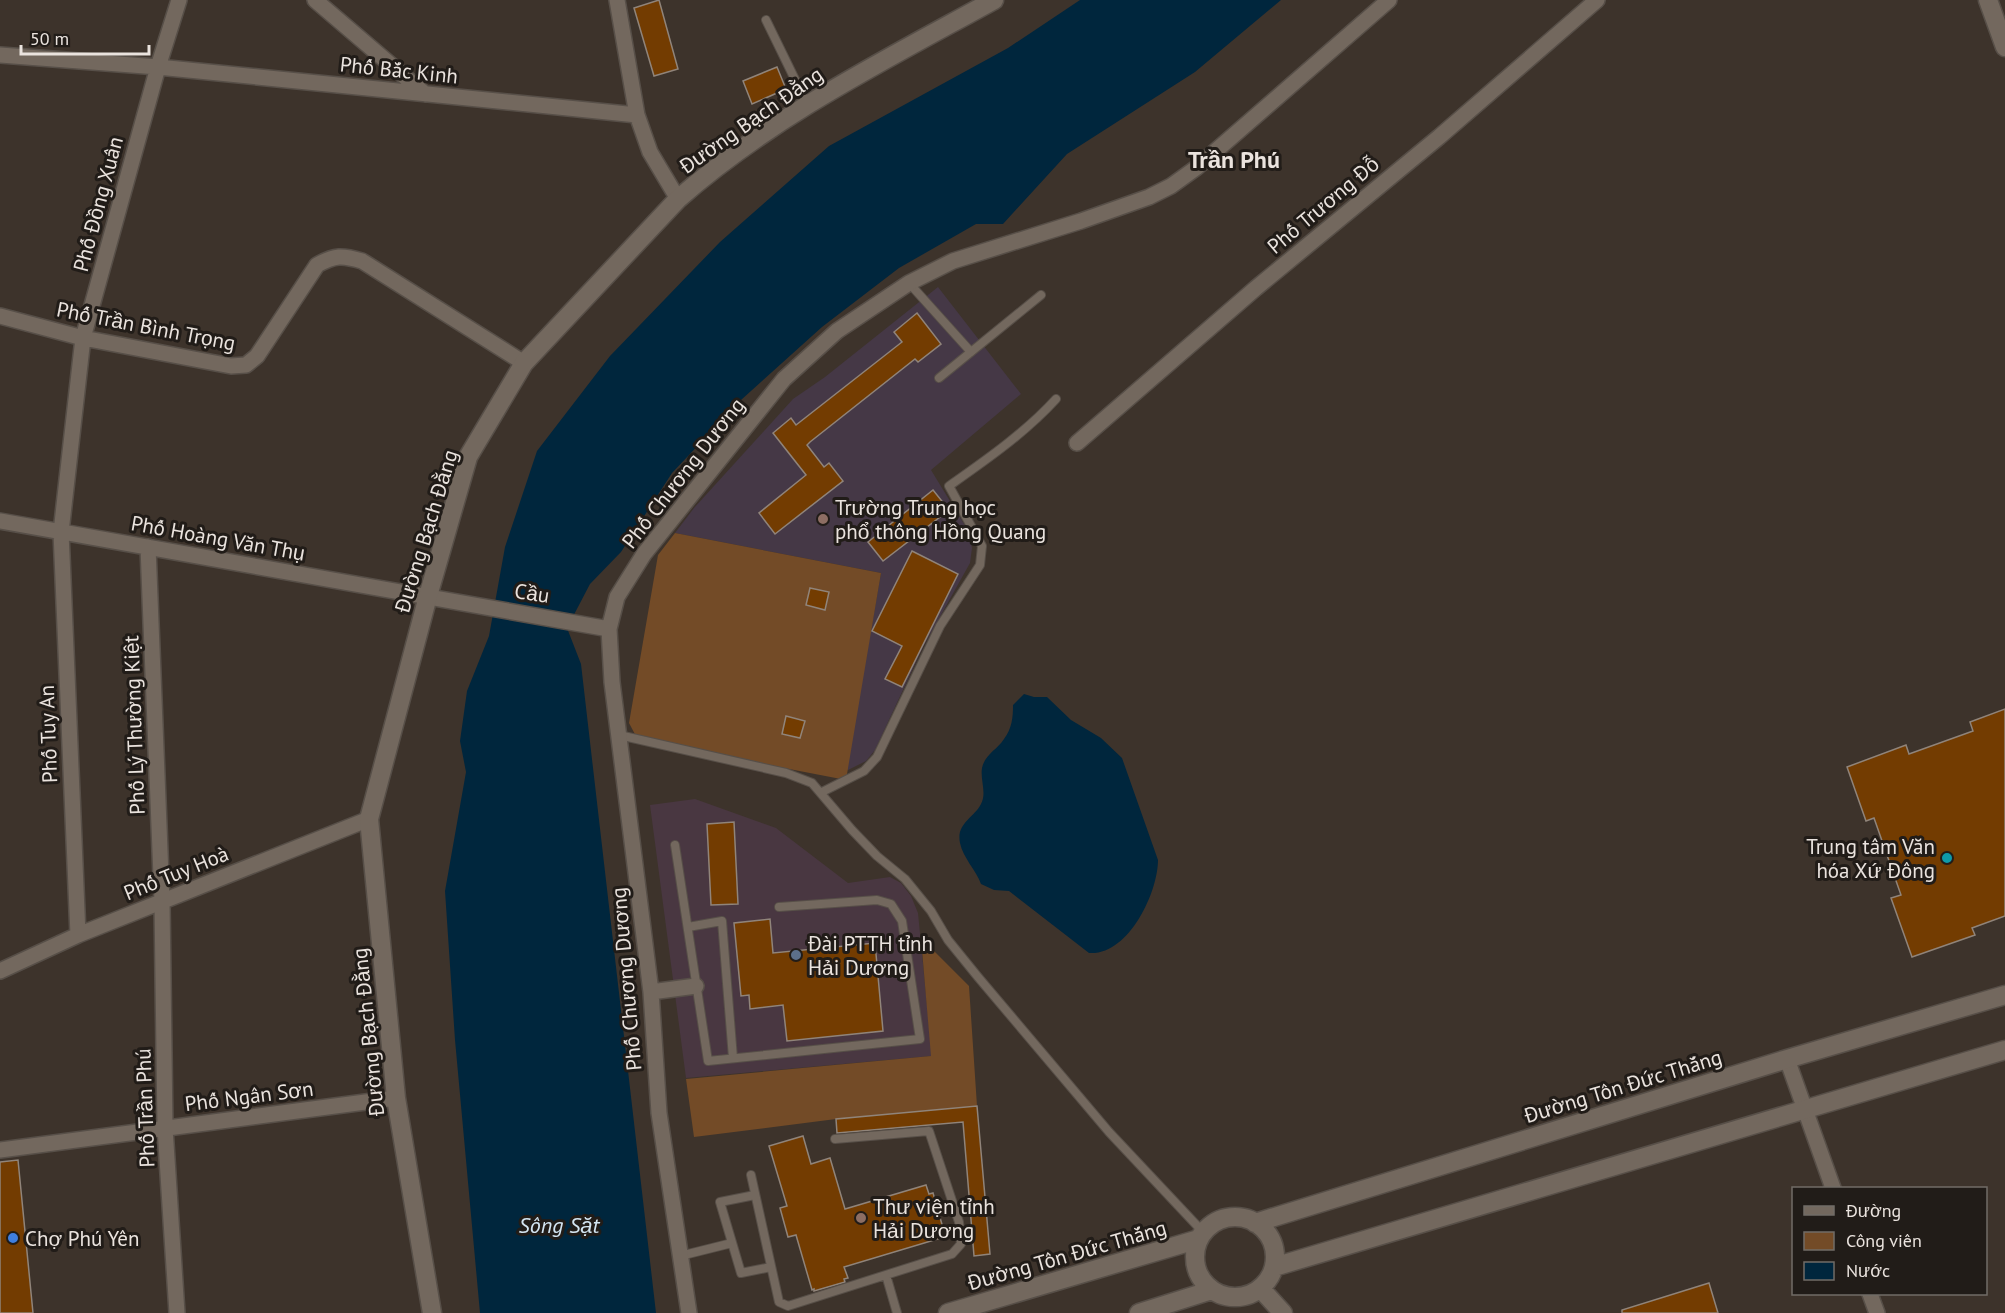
<svg xmlns="http://www.w3.org/2000/svg" width="2005" height="1313" font-family="'PT Sans',sans-serif">
<style>
.commercial{fill:#493741}
.education{fill:#453846}
.green{fill:#734b27}
.water{fill:#00263d}
.building{fill:#733c01;stroke:#90847a;stroke-width:1.5}
.lines{fill:none;stroke-linecap:round;stroke-linejoin:round}
.lane-casing{stroke:#574f48;stroke-width:10}
.street-casing{stroke:#574f48;stroke-width:18}
.secondary-casing{stroke:#574f48;stroke-width:21}
.lane{stroke:#73685e;stroke-width:8}
.street{stroke:#73685e;stroke-width:15}
.secondary{stroke:#73685e;stroke-width:18}
.education-dot{fill:#8d6e63;stroke:#211c18;stroke-width:2}
.culture-dot{fill:#0f9aa8;stroke:#211c18;stroke-width:2}
.service-dot{fill:#5c6f8a;stroke:#211c18;stroke-width:2}
.shop-dot{fill:#3f7fe0;stroke:#211c18;stroke-width:2}
.labels{text-anchor:middle;dominant-baseline:central;stroke-width:6;stroke-linejoin:round;paint-order:stroke}
.street-label{font-size:21px;fill:#eae3de;stroke:#211c18}
.poi-label{font-size:21px;fill:#eae3de;stroke:#211c18;text-anchor:start}
.water-label{font-size:22px;font-style:italic;fill:#d3e5f2;stroke:#211c18}
.quarter-label{font-size:24px;font-weight:bold;fill:#eae3de;stroke:#211c18}
</style>
<rect width="100%" height="100%" fill="#3d332b"/>
<path class="commercial" d="M 695,799 L 776,828 L 848,883 L 890,877 L 901,883 L 911,896 L 918,913 L 932,1056 L 686,1078 L 650,805 Z"/>
<path class="education" d="M 938,287 L 1021,394 L 931,470 L 967,529 L 972,548 L 970,563 L 923,647 L 875,750 L 866,761 L 846,771 L 881,573 L 675,533 L 694,508 L 793,399 L 825,377 Z"/>
<path class="green" d="M 675,533 L 881,573 L 846,780 L 638,740 L 629,723 L 658,555 Z
M 921,938 L 969,986 L 977,1106 L 836,1119 L 694,1137 L 686,1079 L 931,1056 Z"/>
<path class="water" d="M 1080,0 L 1281,0 L 1195,72 L 1067,154 L 1003,224 L 976,224 L 899,268 L 822,327 L 741,400 L 672,473 L 621,552 L 590,584 L 567,628 L 581,664 L 656,1313 L 480,1313 L 455,1040 L 445,891 L 466,772 L 460,741 L 467,691 L 489,636 L 505,547 L 537,451 L 610,356 L 720,242 L 829,146 L 1008,48 Z
M 1024,694 L 1034,697 L 1047,697 L 1071,720 L 1101,738 L 1122,758 L 1158,860 C 1158,893 1128,956 1089,953 L 1009,891 L 994,890 L 981,884 C 976,870 963,858 960,843 C 956,823 974,818 981,804 C 987,793 980,780 982,768 C 985,754 997,750 1004,739 C 1012,728 1013,718 1013,705 Z"/>
<path class="building" d="M 659,0 L 678,69 L 654,76 L 634,8 Z
M 777,67 L 786,89 L 752,104 L 743,81 Z
M 917,313 L 941,344 L 918,362 L 915,359 L 810,442 L 807,445 L 824,467 L 829,463 L 843,481 L 775,534 L 759,513 L 806,475 L 773,433 L 791,418 L 796,425 L 902,342 L 894,332 Z
M 933,490 L 949,510 L 883,561 L 868,542 Z
M 912,551 L 958,574 L 902,687 L 885,679 L 902,646 L 872,631 Z
M 810,588 L 829,592 L 825,610 L 806,605 Z
M 2005,709 L 2005,916 L 1972,928 L 1975,935 L 1912,957 L 1891,898 L 1901,895 L 1874,818 L 1866,821 L 1847,767 L 1906,745 L 1909,754 L 1973,731 L 1970,722 Z
M 786,716 L 805,721 L 800,738 L 782,734 Z
M 734,822 L 738,904 L 711,905 L 707,824 Z
M 770,919 L 773,953 L 875,943 L 883,1031 L 787,1041 L 783,1005 L 750,1009 L 749,995 L 741,996 L 734,923 Z
M 977,1106 L 990,1254 L 974,1256 L 963,1122 L 837,1133 L 836,1119 Z
M 803,1136 L 811,1164 L 830,1158 L 845,1209 L 926,1185 L 929,1194 L 933,1193 L 943,1228 L 938,1229 L 941,1238 L 844,1267 L 848,1278 L 844,1279 L 845,1282 L 814,1291 L 814,1289 L 812,1290 L 796,1235 L 788,1237 L 780,1208 L 787,1206 L 769,1146 Z
M 18,1160 L 33,1313 L 0,1313 L 0,1162 Z
M 1709,1283 L 1718,1313 L 1622,1313 L 1622,1310 Z"/>
<g class="lines">
<defs>
<path id="lane" d="M 766,20 L 807,104
M 909,283 L 971,352
M 939,378 L 1041,295
M 619,735 L 786,773 L 812,783 L 852,830 L 877,856 L 905,879 L 931,911 L 948,940 L 978,977 L 1109,1132 L 1203,1232
M 822,792 L 864,771 L 877,757 L 940,626 L 980,565 L 982,546 L 949,486 C 986,460 1025,433 1056,399
M 675,845 L 708,1061 L 920,1039 L 902,921 L 891,904 L 877,900 L 779,907
M 688,927 L 722,921 L 733,1058
M 751,1175 L 779,1302 L 788,1306 L 952,1254 L 961,1244 L 959,1222 L 929,1131 L 835,1139
M 755,1195 L 720,1202 L 741,1273 L 771,1267
M 680,1256 L 732,1243
M 886,1275 L 897,1313"/>
<path id="street" d="M 315,0 L 425,94
M 617,0 L 637,115 L 650,152 L 678,199
M 0,55 L 158,67 L 637,115
M 0,316 L 83,338 L 231,366 L 246,365 L 257,356 L 317,265 C 335,255 342,255 362,261 L 524,363
M 1077,443 L 1256,288 L 1439,137 L 1597,0
M 0,521 L 609,629
M 148,547 L 162,902 L 165,1128 L 177,1313
M 78,935 L 61,532 L 83,338 L 158,67 L 179,0
M 0,971 L 78,935 L 369,819
M 651,992 L 696,986
M 1787,1059 L 1833,1188
M 0,1150 L 396,1098
M 1870,1294 L 1877,1313
M 689,1313 L 659,1113 L 651,992 L 612,682 L 609,629 L 617,597 L 644,554 L 784,379 L 837,331 L 909,283 L 953,261 L 1081,221 L 1149,197 L 1171,186 L 1196,168 L 1389,0"/>
<path id="secondary" d="M 1988,0 L 2005,47
M1195 1257a40 40 0 1 1 80 0a40 40 0 1 1-80 0Z
M 1255,1223 L 1787,1059 L 2005,995
M 1274,1267 L 2005,1050
M 1260,1288 L 1283,1313
M 432,1313 L 396,1098 L 369,819 L 428,596 L 468,457 L 524,363 L 678,199 C 771,117 885,60 994,0
M 948,1313 L 1199,1239
M 1139,1313 L 1212,1290"/>
</defs>
<use href="#lane" class="lane-casing"/>
<use href="#street" class="street-casing"/>
<use href="#secondary" class="secondary-casing"/>
<use href="#lane" class="lane"/>
<use href="#street" class="street"/>
<use href="#secondary" class="secondary"/>
</g>
<g class="education-dot">
<circle cx="823" cy="519" r="6"/>
<circle cx="861" cy="1218" r="6"/>
</g>
<circle class="culture-dot" cx="1947" cy="858" r="6"/>
<circle class="service-dot" cx="796" cy="955" r="6"/>
<circle class="shop-dot" cx="13" cy="1238" r="6"/>
<g class="labels">
<g class="street-label">
<text transform="translate(399 70) rotate(6)">Phố Bắc Kinh</text>
<text transform="translate(751 120) rotate(-35)">Đường Bạch Đằng</text>
<text transform="translate(98 204) rotate(-75)">Phố Đồng Xuân</text>
<text transform="translate(1323 205) rotate(-40)">Phố Trương Đỗ</text>
<text transform="translate(146 326) rotate(11)">Phố Trần Bình Trọng</text>
<text transform="translate(683 473) rotate(-52)">Phố Chương Dương</text>
<text transform="translate(426 531) rotate(-73)">Đường Bạch Đằng</text>
<text transform="translate(218 538) rotate(10)">Phố Hoàng Văn Thụ</text>
<text transform="translate(532 593) rotate(9)">Cầu</text>
<text transform="translate(134 725) rotate(-92)">Phố Lý Thường Kiệt</text>
<text transform="translate(48 734) rotate(-92)">Phố Tuy An</text>
<text transform="translate(176 873) rotate(-22)">Phố Tuy Hoà</text>
<text transform="translate(626 979) rotate(-95)">Phố Chương Dương</text>
<text transform="translate(368 1032) rotate(-96)">Đường Bạch Đằng</text>
<text transform="translate(1623 1086) rotate(-17)">Đường Tôn Đức Thắng</text>
<text transform="translate(249 1096) rotate(-7)">Phố Ngân Sơn</text>
<text transform="translate(145 1108) rotate(-92)">Phố Trần Phú</text>
<text transform="translate(1067 1255) rotate(-16)">Đường Tôn Đức Thắng</text>
</g>
<g class="poi-label">
<text x="835" y="507">Trường Trung học<tspan x="835" dy="24">phổ thông Hồng Quang</tspan></text>
<text x="1935" y="846" text-anchor="end">Trung tâm Văn<tspan x="1935" dy="24">hóa Xứ Đông</tspan></text>
<text x="808" y="943">Đài PTTH tỉnh<tspan x="808" dy="24">Hải Dương</tspan></text>
<text x="873" y="1206">Thư viện tỉnh<tspan x="873" dy="24">Hải Dương</tspan></text>
<text x="25" y="1238">Chợ Phú Yên</text>
</g>
<g class="water-label">
<text x="559" y="1225">Sông Sặt</text>
</g>
<g class="quarter-label">
<text x="1234" y="159">Trần Phú</text>
</g>
</g>
<rect x="1792" y="1187" width="195" height="108" fill="#211c18" stroke="#716c67" stroke-width="1.5"/>
<rect x="1804" y="1206" width="30" height="9" fill="#73685e" stroke="#716c67" stroke-width="1.5"/>
<text x="1846" y="1217" font-size="18" fill="#eae3de">Đường</text>
<rect x="1804" y="1232" width="30" height="18" fill="#734b27" stroke="#716c67" stroke-width="1.5"/>
<text x="1846" y="1247" font-size="18" fill="#eae3de">Công viên</text>
<rect x="1804" y="1262" width="30" height="18" fill="#00263d" stroke="#716c67" stroke-width="1.5"/>
<text x="1846" y="1277" font-size="18" fill="#eae3de">Nước</text>
<path d="M21 45v9h128v-9" fill="none" stroke="#eae3de" stroke-width="3"/>
<text x="30" y="45" font-size="18" fill="#eae3de" stroke="#211c18" stroke-width="4.5" paint-order="stroke">50 m</text>
</svg>
